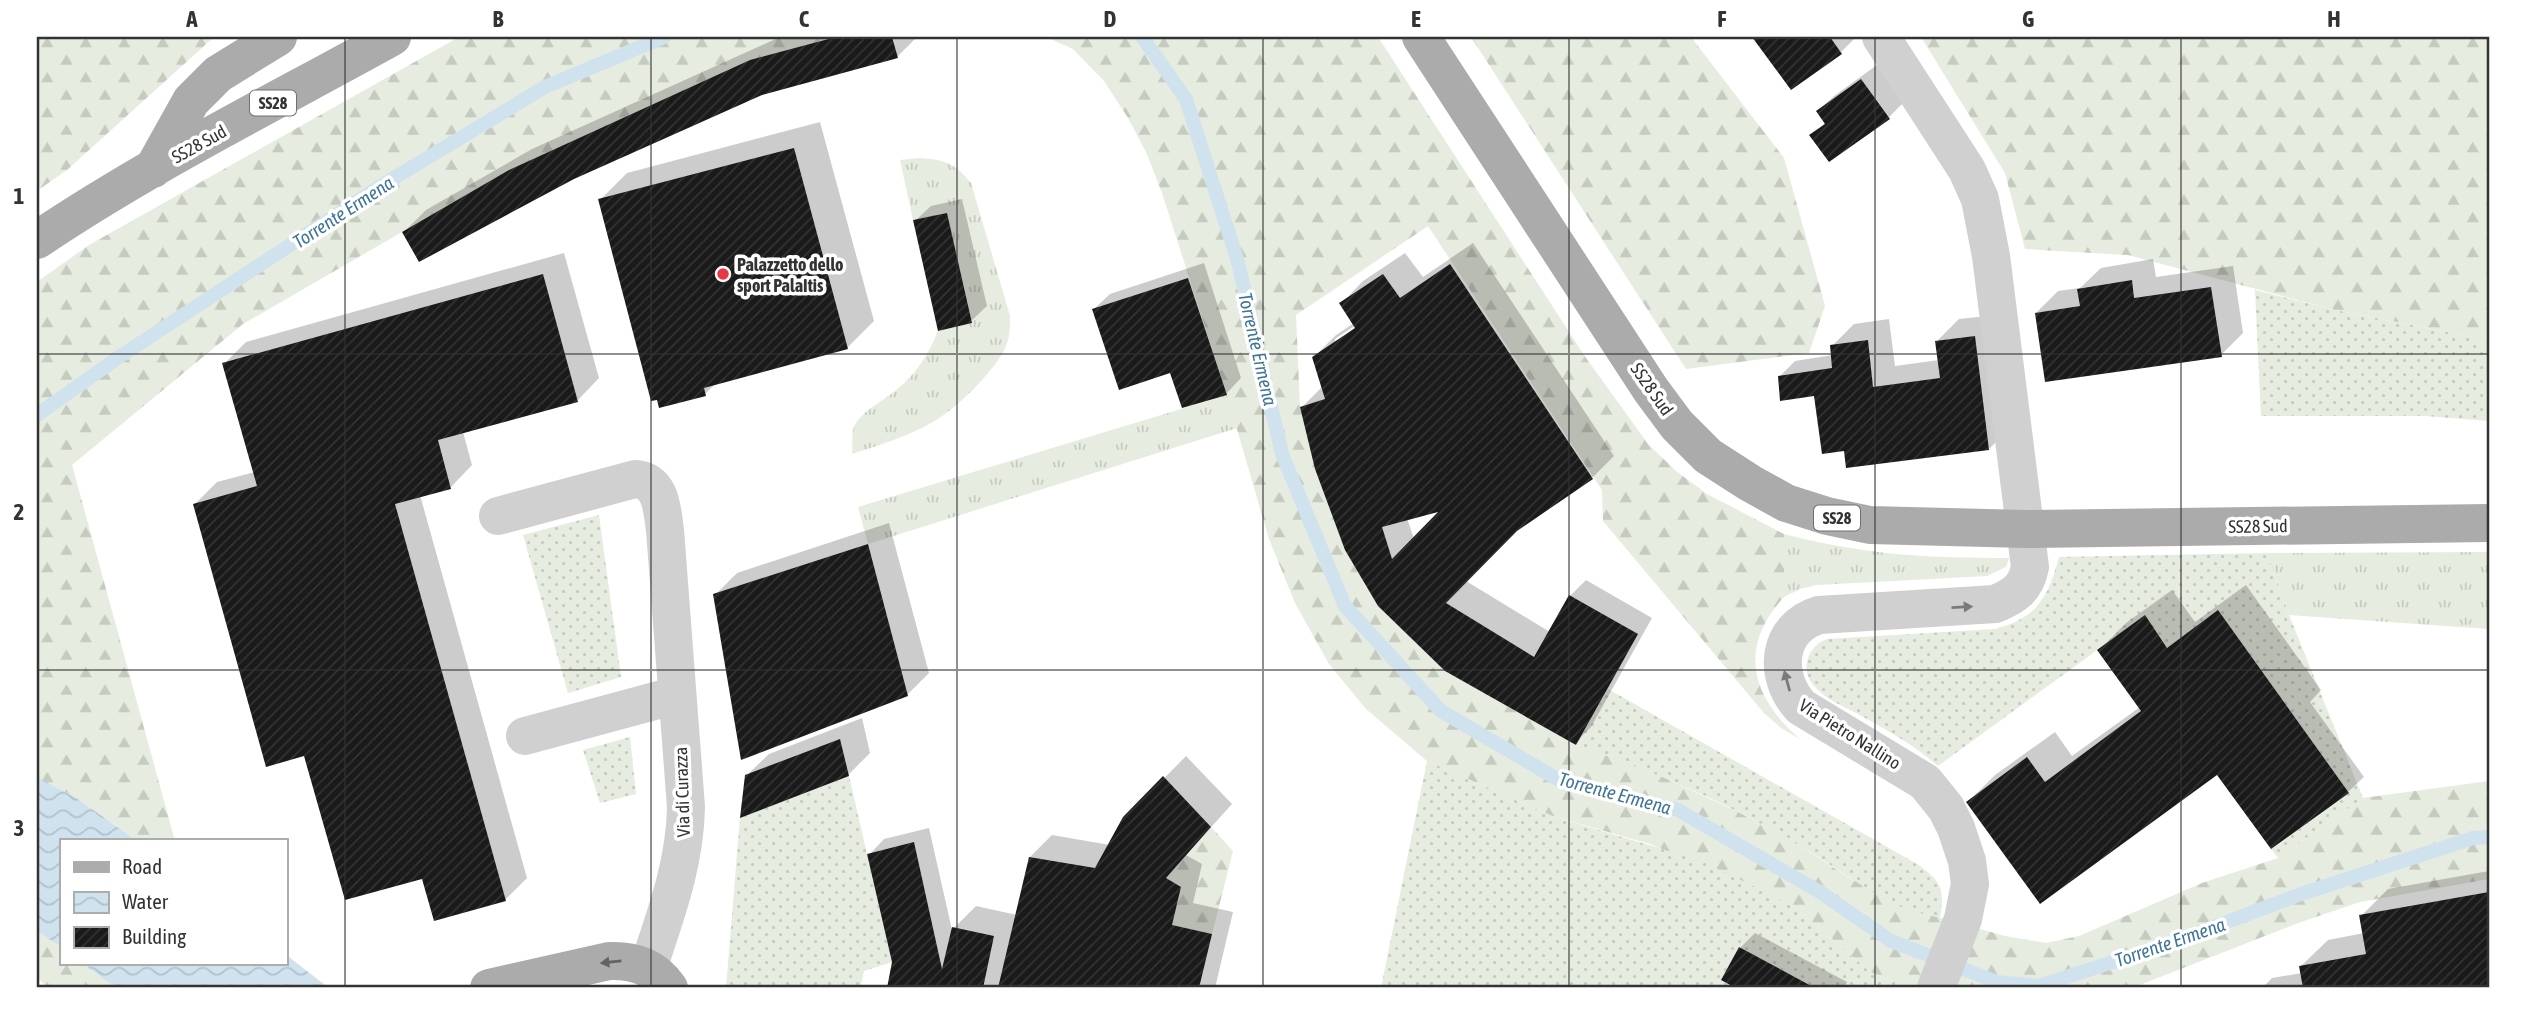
<svg xmlns="http://www.w3.org/2000/svg" width="2526" height="1025" font-family="'Asap Condensed',sans-serif">
<style>
.grass{fill:url(#grass-tufts)}
.forest{fill:url(#forest-firs)}
.garden{fill:url(#garden-dots)}
.water{fill:url(#water-waves)}
.shadow{fill:#0003;fill-rule:evenodd}
.lines{fill:none;stroke-linecap:round;stroke-linejoin:round}
.stream{stroke:#cfe2ee;stroke-width:14}
.building{fill:url(#building-hatch);fill-rule:evenodd}
.minor{stroke:#d0d0d0;stroke-width:38}
.major{stroke:#ababab;stroke-width:38}
.oneway{fill:#7a7a7a}
.oneway2{fill:#636363}
.grid{fill:none;stroke:#333;stroke-width:2;stroke-opacity:0.55}
.poi-dot{fill:#e63946;stroke:#fff;stroke-width:2.5}
.labels{text-anchor:middle;dominant-baseline:central;stroke-width:7;stroke-linejoin:round;paint-order:stroke}
.shield{fill:#fff;stroke:#707070;stroke-width:2}
.shield-label{font-size:16px;font-weight:bold;fill:#333}
.street-label{font-size:18px;fill:#333;stroke:#fff}
.poi-label{font-size:18px;font-weight:bold;fill:#333;stroke:#fff;text-anchor:start}
.water-label{font-size:19px;font-style:italic;fill:#3f7597;stroke:#fff}
.neatline{fill:none;stroke:#333;stroke-width:2.5}
.grid-label{font-size:23px;text-anchor:middle;font-weight:bold;fill:#333}
</style>
<defs>
<pattern id="grass-tufts" width="24" height="20" patternUnits="userSpaceOnUse" patternTransform="scale(1.75)"><rect width="24" height="20" fill="#e6ecdf"/><path d="M3 7l-1-3M5 7V3M7 7l1-3M15 17l-1-3M17 17v-4M19 17l1-3" fill="none" stroke="#c6cbc0"/></pattern>
<pattern id="forest-firs" width="22" height="20" patternUnits="userSpaceOnUse" patternTransform="scale(1.75)"><rect width="22" height="20" fill="#e6ecdf"/><path d="M5 1l3.5 6h-7zM16 11l3.5 6h-7z" fill="#c6cbc0"/></pattern>
<pattern id="garden-dots" width="8" height="8" patternUnits="userSpaceOnUse" patternTransform="scale(1.75)"><rect width="8" height="8" fill="#e6ecdf"/><path d="M2 2h.1M6 6h.1" fill="none" stroke="#c6cbc0" stroke-width="1.8" stroke-linecap="round"/></pattern>
<pattern id="water-waves" width="16" height="10" patternUnits="userSpaceOnUse" patternTransform="scale(1.75)"><rect width="16" height="10" fill="#cfe2ee"/><path d="M0 5q4-4 8 0t8 0" fill="none" stroke="#b2c2cd"/></pattern>
<pattern id="building-hatch" width="6" height="6" patternUnits="userSpaceOnUse" patternTransform="scale(1.75)"><rect width="6" height="6" fill="#1a1a1a"/><path d="M-1 1l2-2M0 6l6-6M5 7l2-2" fill="none" stroke="#333"/></pattern>
</defs>
<rect width="100%" height="100%" fill="#fff"/>
<path class="grass" d="M 919,158 C 946,160 953,162 971,183 L 1010,316 C 1010,328 1010,338 1005,348 C 994,372 956,409 933,422 C 908,436 880,445 852,454 C 853,446 851,434 854,427 C 861,411 882,402 895,391 C 916,375 928,355 938,331 L 972,323 L 947,214 L 913,220 L 900,160 Z
M 1227,395 L 1237,428 L 868,544 L 858,507 Z
M 1784,534 C 1864,555 1927,558 2009,558 L 2006,567 L 1987,576 L 1817,585 L 1800,589 L 1784,597 Z
M 2489,552 L 2489,629 L 2289,615 L 2267,553 Z"/>
<path class="forest" d="M 37,37 L 214,37 L 67,170 L 37,191 Z
M 459,37 L 836,37 L 750,60 L 509,170 L 243,324 L 72,465 L 175,841 L 137,841 L 75,797 L 37,777 L 37,282 L 89,245 Z
M 1046,37 L 1378,37 L 1586,358 L 1648,444 L 1676,471 L 1707,494 L 1784,534 L 1784,597 C 1738,647 1750,696 1800,739 L 1781,728 L 1764,713 L 1603,521 L 1602,490 L 1428,226 L 1296,315 L 1300,407 L 1315,469 L 1345,550 L 1378,606 L 1445,671 L 1576,745 L 1635,764 L 1736,811 L 1788,838 L 1848,877 L 1902,907 L 2005,936 L 2046,943 L 2079,936 L 2202,883 L 2278,858 L 2363,798 L 2489,781 L 2489,879 L 2360,902 L 2301,922 L 2132,988 L 1909,988 L 1870,972 L 1796,908 L 1650,844 L 1552,816 L 1427,761 L 1366,709 L 1329,664 L 1295,603 L 1269,539 L 1227,395 L 1162,193 L 1146,152 L 1128,118 L 1104,81 L 1073,49 Z
M 1471,37 L 1691,37 L 1784,158 L 1825,306 L 1809,353 L 1686,369 Z
M 1921,37 L 2489,37 L 2489,346 L 2473,337 L 2335,310 L 2128,255 L 2025,249 L 2005,173 Z
M 1211,827 L 1233,851 L 1212,934 L 1172,925 L 1181,887 L 1166,878 Z
M 37,931 L 61,947 L 61,964 L 83,964 L 116,988 L 48,988 L 37,978 Z"/>
<path class="garden" d="M 2255,290 L 2335,310 L 2473,337 L 2489,346 L 2489,421 L 2426,416 L 2261,416 Z
M 599,515 L 621,677 L 568,693 L 523,535 Z
M 2267,553 L 2289,615 L 2363,798 L 2278,858 L 2271,849 L 2349,793 L 2218,611 L 2167,648 L 2144,616 L 1938,766 C 1913,744 1885,729 1856,713 C 1842,706 1826,699 1815,687 C 1799,671 1807,646 1827,639 L 1995,629 C 2037,618 2048,598 2059,557 Z
M 1608,689 L 1917,864 C 1941,881 1945,888 1940,918 C 1927,914 1912,912 1899,906 C 1859,886 1824,859 1785,837 C 1718,799 1649,769 1576,745 Z
M 630,737 L 636,794 L 600,803 L 583,750 Z
M 1427,761 L 1552,816 L 1699,860 L 1749,884 L 1796,908 L 1870,972 L 1909,988 L 1815,988 L 1739,947 L 1721,980 L 1732,986 L 1731,988 L 1381,988 Z
M 849,776 L 892,962 L 864,971 L 860,988 L 726,988 L 740,818 Z"/>
<path class="water" d="M 37,777 L 75,797 L 137,841 L 61,841 L 61,947 L 37,931 Z
M 285,954 L 329,988 L 116,988 L 83,964 L 285,964 Z"/>
<path class="shadow" d="M 780,37 L 917,37 L 897,57 L 762,93 L 404,232 L 426,210 L 532,149 Z
M 1755,37 L 1856,37 L 1841,52 L 1792,88 Z
M 1877,65 L 1904,102 L 1889,117 L 1812,136 L 1826,122 L 1818,111 L 1834,96 Z
M 820,122 L 874,321 L 847,348 L 716,383 L 705,394 L 600,200 L 627,173 Z
M 962,199 L 987,306 L 971,321 L 915,221 L 931,206 Z
M 1473,243 L 1614,456 L 1592,478 L 1517,529 L 1466,581 L 1550,632 L 1570,596 L 1586,580 L 1652,618 L 1591,727 L 1576,742 L 1446,670 L 1302,407 L 1323,386 L 1314,357 L 1336,335 L 1354,323 L 1342,303 L 1363,281 L 1405,253 L 1423,277 ZM 1362,321 L 1364,324 L 1335,343 L 1335,339 ZM 1444,509 L 1414,539 L 1407,518 Z
M 564,253 L 599,378 L 578,400 L 463,432 L 472,465 L 451,487 L 420,495 L 527,878 L 505,900 L 423,877 L 305,753 L 195,504 L 217,482 L 255,472 L 224,364 L 246,342 Z
M 2153,259 L 2156,277 L 2233,266 L 2243,333 L 2221,355 L 2036,313 L 2058,291 L 2080,288 L 2101,268 Z
M 1204,263 L 1241,378 L 1226,394 L 1171,371 L 1094,309 L 1110,294 Z
M 1997,315 L 2011,427 L 1989,449 L 1845,449 L 1816,394 L 1780,376 L 1795,361 L 1833,355 L 1832,346 L 1854,324 L 1889,319 L 1895,366 L 1939,360 L 1937,341 L 1959,319 Z
M 889,523 L 929,673 L 907,695 L 715,595 L 737,573 Z
M 2246,585 L 2321,690 L 2310,702 L 2364,777 L 2348,792 L 2225,770 L 1968,802 L 1995,775 L 2055,732 L 2072,756 L 2140,707 L 2099,650 L 2126,623 L 2172,590 L 2195,622 Z
M 862,718 L 870,753 L 848,775 L 746,776 L 769,754 Z
M 1186,756 L 1232,804 L 1186,855 L 1202,864 L 1193,903 L 1233,912 L 1215,988 L 888,988 L 894,962 L 869,855 L 884,839 L 929,828 L 952,930 L 976,906 L 1017,915 L 1030,857 L 1052,835 L 1110,845 L 1125,818 Z
M 2489,871 L 2489,988 L 2248,988 L 2265,985 L 2272,978 L 2302,973 L 2301,966 L 2328,940 L 2364,933 L 2361,916 L 2388,889 Z
M 1755,933 L 1847,982 L 1844,988 L 1733,988 L 1740,948 Z"/>
<g class="lines">
<path class="stream" d="M 1142,37 L 1186,99 L 1238,262 L 1282,454 L 1345,606 L 1441,711 L 1559,780 L 1678,810 L 1820,892 L 1891,941 L 1997,982 L 2039,986 L 2174,942 L 2301,894 L 2473,838 L 2489,837
M 37,415 L 119,357 L 379,187 L 545,87 L 664,37"/>
</g>
<path class="building" d="M 836,37 L 892,37 L 898,58 L 762,95 L 574,179 L 419,262 L 402,232 L 509,170 L 750,60 Z
M 1752,37 L 1830,37 L 1842,54 L 1791,90 Z
M 1861,79 L 1890,119 L 1829,162 L 1809,135 L 1825,124 L 1816,111 Z
M 794,148 L 848,349 L 704,388 L 706,396 L 659,408 L 657,400 L 651,401 L 598,199 Z
M 947,213 L 972,323 L 938,331 L 913,220 Z
M 1450,264 L 1593,479 L 1517,531 L 1446,603 L 1534,657 L 1569,595 L 1638,634 L 1576,745 L 1445,671 L 1378,606 L 1345,550 L 1315,469 L 1300,407 L 1325,399 L 1312,357 L 1355,328 L 1339,303 L 1383,274 L 1400,298 ZM 1438,512 L 1392,559 L 1382,527 Z
M 543,274 L 578,402 L 438,440 L 451,489 L 395,504 L 506,901 L 434,921 L 422,879 L 345,900 L 304,756 L 266,767 L 193,504 L 257,486 L 222,363 Z
M 1188,278 L 1227,395 L 1182,408 L 1170,373 L 1119,390 L 1092,309 Z
M 2132,280 L 2134,298 L 2211,287 L 2222,357 L 2045,382 L 2035,313 L 2080,306 L 2077,289 Z
M 1975,336 L 1989,450 L 1846,468 L 1844,451 L 1822,454 L 1814,396 L 1780,401 L 1778,376 L 1832,368 L 1830,345 L 1868,340 L 1873,387 L 1940,378 L 1935,341 Z
M 868,544 L 908,696 L 741,760 L 713,594 Z
M 2218,610 L 2349,793 L 2271,849 L 2217,775 L 2040,904 L 1966,802 L 2027,757 L 2045,782 L 2141,711 L 2097,650 L 2145,615 L 2167,648 Z
M 840,739 L 849,776 L 740,818 L 745,775 Z
M 1163,776 L 1211,827 L 1166,878 L 1181,887 L 1172,925 L 1212,934 L 1199,988 L 998,988 L 1029,857 L 1095,868 L 1123,817 Z
M 914,842 L 942,969 L 952,927 L 994,936 L 983,988 L 887,988 L 892,962 L 867,854 Z
M 2489,892 L 2489,988 L 2303,988 L 2299,966 L 2366,954 L 2359,915 Z
M 1739,947 L 1815,988 L 1731,988 L 1732,986 L 1721,980 Z"/>
<g class="lines">
<path class="minor" d="M 1881,37 L 1967,170 L 1980,199 L 1991,256 L 2030,567 C 2026,588 2015,596 1995,604 L 1819,615 C 1776,628 1773,677 1801,707 L 1925,782 L 1946,808 L 1956,828 L 1967,861 L 1970,884 L 1963,919 L 1936,988
M 498,516 L 635,479 C 662,481 662,510 665,530 L 686,807 C 685,864 666,914 648,968
M 525,736 L 677,695"/>
<path class="major" d="M 1421,37 L 1651,390 L 1677,425 L 1708,456 L 1750,483 L 1786,503 L 1827,516 L 1870,525 L 2026,529 L 2489,523
M 153,169 L 191,101 L 218,74 L 278,37
M 37,240 C 150,164 273,103 392,37
M 489,988 L 609,961 C 635,960 654,967 669,988"/>
</g>
<defs><path id="oneway-solid" d="M-6-.8H1V-3.2L6.5 0L1 3.2V.8H-6Z" transform="scale(1.75)"/></defs>
<g class="oneway">
<use href="#oneway-solid" transform="translate(1962 607) rotate(-3)"/>
<use href="#oneway-solid" transform="translate(1787 681) rotate(-105)"/>
</g>
<use class="oneway2" href="#oneway-solid" transform="translate(611 962) rotate(174)"/>
<path class="grid" d="M 345,37 L 345,988M 651,37 L 651,988M 957,37 L 957,988M 1263,37 L 1263,988M 1569,37 L 1569,988M 1875,37 L 1875,988M 2181,37 L 2181,988M 37,354 L 2489,354M 37,670 L 2489,670"/>
<circle class="poi-dot" cx="723" cy="274" r="7"/>
<g class="labels">
<g class="shield">
<rect x="250" y="90.5" width="46" height="25" rx="5"/>
<rect x="1814" y="505.5" width="46" height="25" rx="5"/>
</g>
<g class="shield-label">
<text x="273" y="103">SS28</text>
<text x="1837" y="518">SS28</text>
</g>
<g class="street-label">
<text transform="translate(199 144) rotate(-29)">SS28 Sud</text>
<text transform="translate(1652 389) rotate(55)">SS28 Sud</text>
<text transform="translate(2258 526) rotate(-1)">SS28 Sud</text>
<text transform="translate(1850 734) rotate(32)">Via Pietro Nallino</text>
<text transform="translate(682 792) rotate(-92)">Via di Curazza</text>
</g>
<g class="poi-label">
<text x="737" y="264">Palazzetto dello<tspan x="737" dy="21">sport PalaItis</tspan></text>
</g>
<g class="water-label">
<text transform="translate(343 212) rotate(-33)">Torrente Ermena</text>
<text transform="translate(1258 349) rotate(77)">Torrente Ermena</text>
<text transform="translate(1615 793) rotate(15)">Torrente Ermena</text>
<text transform="translate(2170 942) rotate(-19)">Torrente Ermena</text>
</g>
</g>
<rect width="2526" height="1025" fill="none" stroke="#ffffff" stroke-width="77"/>
<rect x="60" y="839" width="228" height="126" fill="#ffffff" stroke="#adadad" stroke-width="2"/>
<rect x="74" y="862" width="35" height="10" fill="#ababab" stroke="#adadad" stroke-width="2"/>
<text x="122" y="874" font-size="21" fill="#333333">Road</text>
<rect x="74" y="892" width="35" height="21" fill="url(#water-waves)" stroke="#adadad" stroke-width="2"/>
<text x="122" y="909" font-size="21" fill="#333333">Water</text>
<rect x="74" y="927" width="35" height="21" fill="url(#building-hatch)" stroke="#adadad" stroke-width="2"/>
<text x="122" y="944" font-size="21" fill="#333333">Building</text>
<rect x="38" y="38" width="2450" height="948" class="neatline"/>
<g class="grid-label">
<text x="192" y="27">A</text>
<text x="498" y="27">B</text>
<text x="804" y="27">C</text>
<text x="1110" y="27">D</text>
<text x="1416" y="27">E</text>
<text x="1722" y="27">F</text>
<text x="2028" y="27">G</text>
<text x="2334" y="27">H</text>
<text x="19" y="204">1</text>
<text x="19" y="520">2</text>
<text x="19" y="836">3</text>
</g>
</svg>
